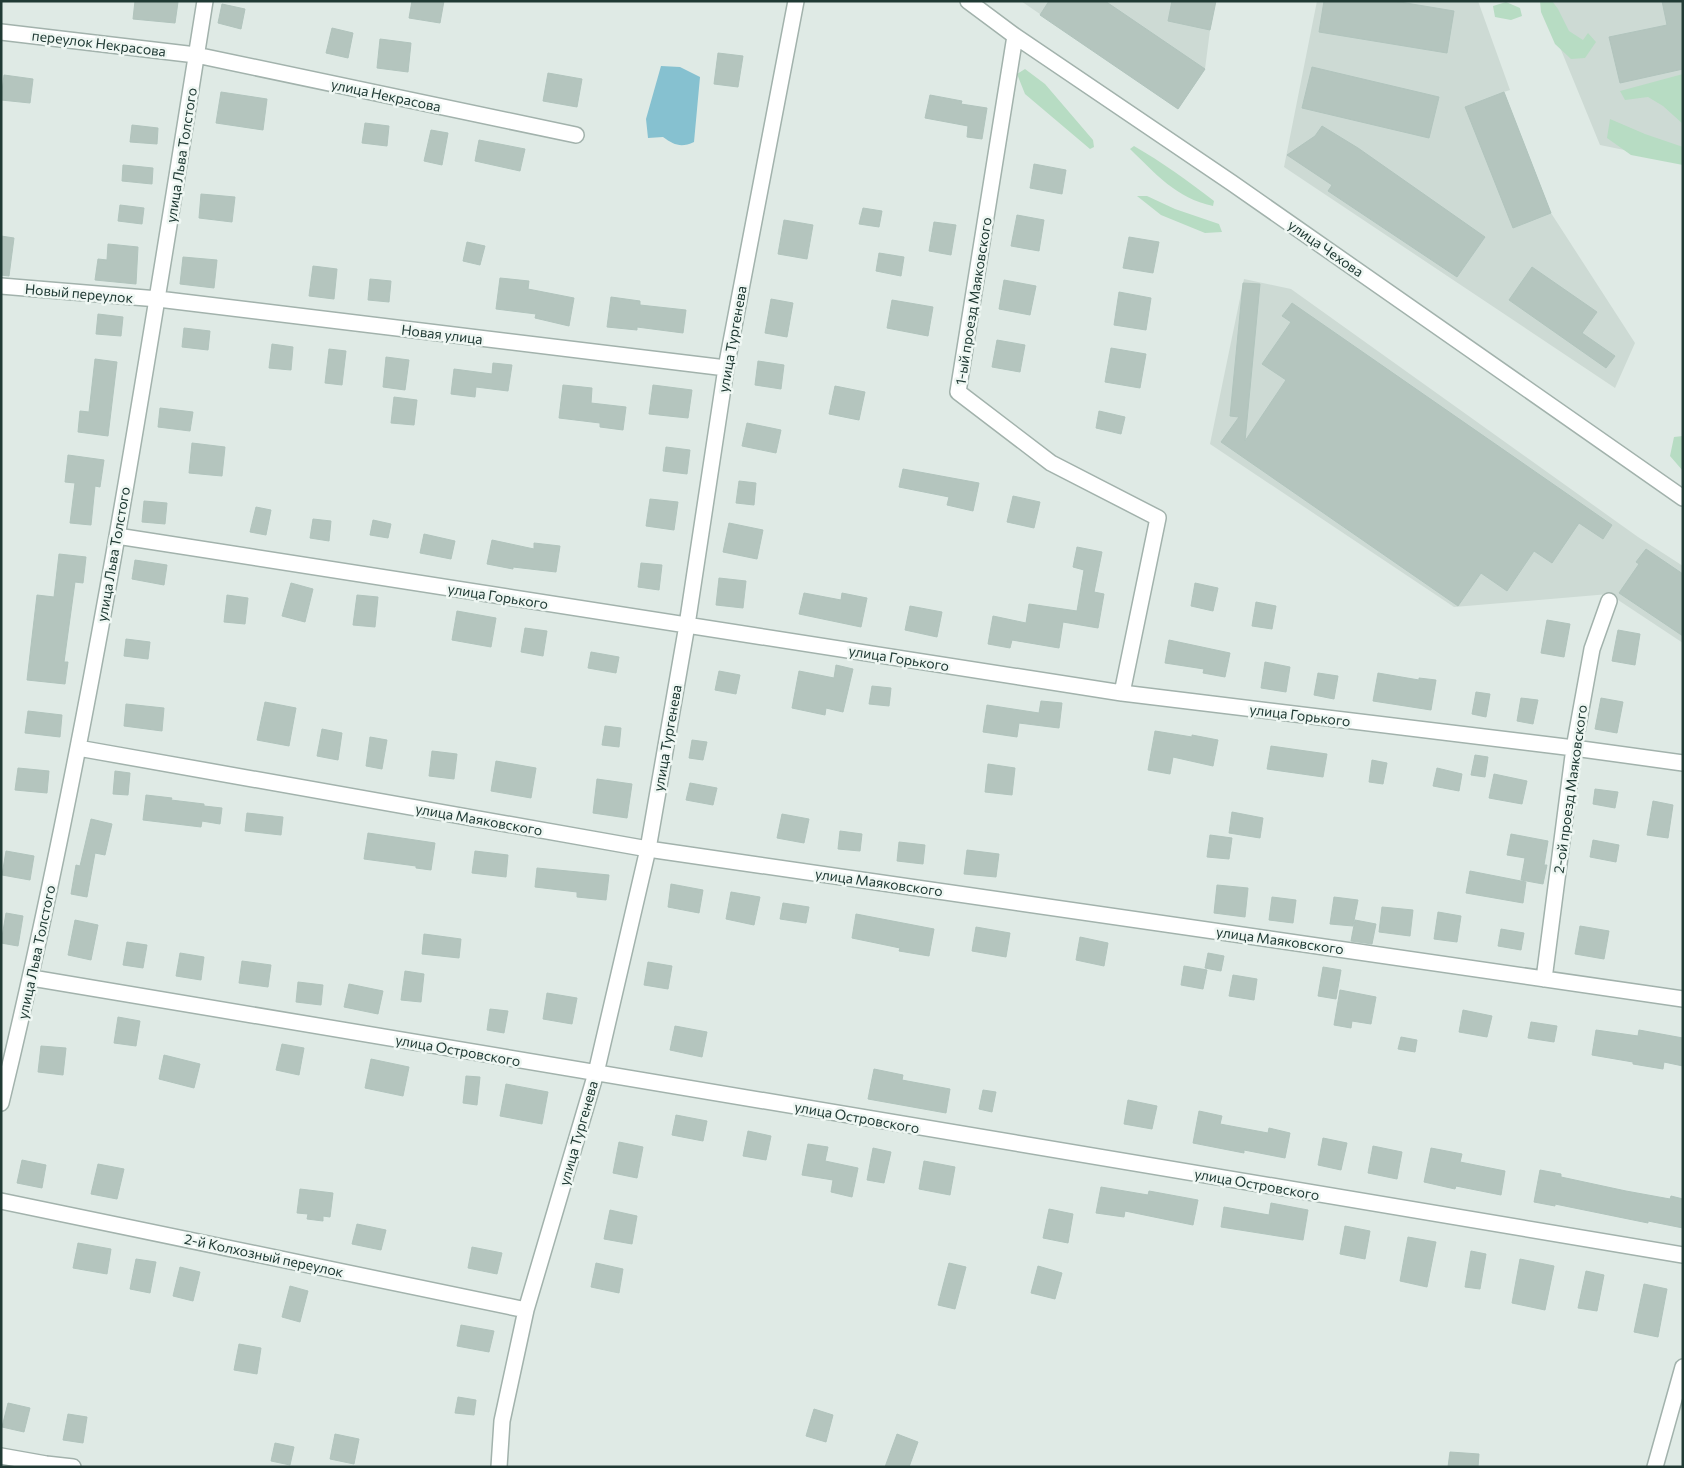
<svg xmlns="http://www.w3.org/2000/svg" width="1684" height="1468" font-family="Commissioner,sans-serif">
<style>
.built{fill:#cddad4}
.green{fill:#b7dcc3}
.water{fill:#86c1d0}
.building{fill:#b4c5be;stroke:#b1c4bd}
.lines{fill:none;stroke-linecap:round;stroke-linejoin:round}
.minor-casing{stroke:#a2b2ac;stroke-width:18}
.minor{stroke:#fff;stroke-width:15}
.labels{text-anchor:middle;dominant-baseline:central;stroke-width:5;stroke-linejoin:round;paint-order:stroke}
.street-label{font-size:14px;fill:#203a34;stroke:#eff7f3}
</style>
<rect width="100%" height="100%" fill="#dfeae5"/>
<path class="built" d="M 1021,1 L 1216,1 L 1210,30 L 1205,69 L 1178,109 Z
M 1317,1 L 1478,1 L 1510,90 L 1504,92 L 1551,213 L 1635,343 L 1615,388 L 1284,167 Z
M 1541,1 L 1683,1 L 1683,162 L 1600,145 Z
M 1244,279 L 1291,289 L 1638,537 L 1683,566 L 1683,643 L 1609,594 L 1454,607 L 1210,444 Z"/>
<path class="green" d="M 1540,1 L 1552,1 L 1558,9 L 1569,31 L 1583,40 L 1588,33 L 1596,42 L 1585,58 L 1571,59 L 1555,44 L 1541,12 Z
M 1506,2 L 1520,8 L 1522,16 L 1511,20 L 1495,17 L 1493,6 Z
M 1025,69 L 1045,84 L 1093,140 L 1094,147 L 1090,149 L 1025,94 L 1017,74 Z
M 1683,74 L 1683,124 L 1663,106 L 1648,97 L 1625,100 L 1620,91 Z
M 1610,119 L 1645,134 L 1683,147 L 1683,165 L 1631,155 L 1607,138 Z
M 1134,146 C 1162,162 1188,181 1214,201 L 1213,206 C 1176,198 1156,174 1130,149 Z
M 1137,196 L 1147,196 L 1175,209 L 1219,224 L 1222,232 L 1205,233 L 1161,215 Z
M 1683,436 L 1683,471 L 1670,456 L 1674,437 Z"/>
<path class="water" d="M 661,66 L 680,67 L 700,77 L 694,142 C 681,148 674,145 663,137 L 648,138 L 646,119 Z"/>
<path class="building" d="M 135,1 L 178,2 L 175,23 L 133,19 Z
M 412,1 L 444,1 L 440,23 L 409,18 Z
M 1049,1 L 1105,1 L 1205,69 L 1178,109 L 1040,15 Z
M 1172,1 L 1216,1 L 1210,30 L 1168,21 Z
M 1324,1 L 1394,1 L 1454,11 L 1447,53 L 1319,32 Z
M 1662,1 L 1683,1 L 1683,69 L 1620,83 L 1609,37 L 1667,25 Z
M 222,4 L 245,9 L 241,29 L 218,23 Z
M 332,28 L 353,33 L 348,58 L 326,53 Z
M 380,39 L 411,43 L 408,72 L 377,68 Z
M 718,53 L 743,56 L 738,87 L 714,84 Z
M 1312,67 L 1439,97 L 1429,138 L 1302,108 Z
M 548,73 L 582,79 L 577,107 L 543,101 Z
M 4,75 L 33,79 L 30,103 L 1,100 Z
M 221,92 L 267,99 L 263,130 L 216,123 Z
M 1504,92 L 1551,213 L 1513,228 L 1465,107 Z
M 930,95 L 962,101 L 961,104 L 987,108 L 982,139 L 967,137 L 968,126 L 925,118 Z
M 365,123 L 389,126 L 387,146 L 362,143 Z
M 132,125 L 158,128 L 157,144 L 130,142 Z
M 1322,126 L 1358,148 L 1485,237 L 1457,277 L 1328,191 L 1332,185 L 1287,155 L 1315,136 Z
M 431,130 L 448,133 L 442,165 L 424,161 Z
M 479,140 L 525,149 L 520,171 L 475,161 Z
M 1034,164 L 1066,170 L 1062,194 L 1030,188 Z
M 123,165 L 153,168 L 152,184 L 122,181 Z
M 201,194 L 235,197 L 232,222 L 199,218 Z
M 120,205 L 144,208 L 142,224 L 118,221 Z
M 863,208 L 882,211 L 879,227 L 859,224 Z
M 1017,215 L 1044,220 L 1039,251 L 1011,246 Z
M 784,220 L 813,225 L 807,259 L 778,254 Z
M 934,222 L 956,225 L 951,255 L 929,251 Z
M 1,236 L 14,238 L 9,276 L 1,275 Z
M 1129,237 L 1159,242 L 1153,273 L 1123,268 Z
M 467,242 L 485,246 L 480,265 L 463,261 Z
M 108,244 L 138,247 L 136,284 L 95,280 L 98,259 L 107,260 Z
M 879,253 L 904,257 L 901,276 L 876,271 Z
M 183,257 L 217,260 L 214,288 L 180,284 Z
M 313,266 L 337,269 L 334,299 L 309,296 Z
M 1532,267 L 1597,312 L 1582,333 L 1615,356 L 1606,368 L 1509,300 Z
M 500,278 L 529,281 L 528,289 L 574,298 L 569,326 L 535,318 L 536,314 L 496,309 Z
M 370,279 L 391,281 L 389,302 L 368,300 Z
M 1004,280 L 1036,286 L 1030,315 L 999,309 Z
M 1243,283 L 1260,284 L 1245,441 L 1286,380 L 1262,364 L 1291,322 L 1282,316 L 1292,303 L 1612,525 L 1603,539 L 1579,523 L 1552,563 L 1534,551 L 1507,591 L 1481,573 L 1458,606 L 1221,442 L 1239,417 L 1230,416 Z
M 1119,292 L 1151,298 L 1146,330 L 1114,325 Z
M 611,297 L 640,301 L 640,305 L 686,310 L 683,333 L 637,327 L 637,330 L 607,327 Z
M 771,299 L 793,303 L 787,337 L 765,333 Z
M 892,300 L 933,307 L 928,336 L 887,328 Z
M 98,314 L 123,317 L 121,336 L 96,334 Z
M 184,328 L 210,331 L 208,350 L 182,347 Z
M 997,340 L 1025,345 L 1020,372 L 992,367 Z
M 272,344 L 293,347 L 291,370 L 269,368 Z
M 1111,348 L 1146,354 L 1140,388 L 1105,382 Z
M 329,349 L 346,351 L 342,385 L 325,383 Z
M 386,357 L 409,360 L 405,390 L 383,387 Z
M 95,359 L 117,362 L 108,436 L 78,432 L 80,411 L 89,412 Z
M 758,361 L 784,365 L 781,389 L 755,385 Z
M 493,363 L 512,365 L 508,391 L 476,387 L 475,397 L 451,394 L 454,369 L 492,374 Z
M 563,385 L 592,388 L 591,403 L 626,407 L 623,430 L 600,427 L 600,423 L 559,418 Z
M 653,385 L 692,390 L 688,418 L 649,414 Z
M 835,386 L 865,392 L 859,420 L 829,414 Z
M 394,397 L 417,400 L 414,425 L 391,423 Z
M 160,408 L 193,412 L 190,431 L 158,427 Z
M 1099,411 L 1125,417 L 1121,434 L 1096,428 Z
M 747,423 L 781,430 L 776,453 L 742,446 Z
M 192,443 L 225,447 L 222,476 L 189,473 Z
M 666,447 L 690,450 L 687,474 L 663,471 Z
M 68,455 L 104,460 L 100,487 L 95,486 L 91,525 L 70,523 L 75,483 L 65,482 Z
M 903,469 L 979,483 L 973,511 L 947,505 L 949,497 L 899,487 Z
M 739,481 L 756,483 L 754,505 L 736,503 Z
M 1013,496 L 1040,502 L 1034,528 L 1007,522 Z
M 650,499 L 678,502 L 674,530 L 646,526 Z
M 144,501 L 167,503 L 165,524 L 142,522 Z
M 256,507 L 271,510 L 266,535 L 250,532 Z
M 313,519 L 331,521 L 329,541 L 310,538 Z
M 373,520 L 391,524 L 388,538 L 370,535 Z
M 729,523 L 763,530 L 757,559 L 723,552 Z
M 424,534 L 455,541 L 451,559 L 420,553 Z
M 492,540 L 534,549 L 534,543 L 560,546 L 556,572 L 513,567 L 513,569 L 487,564 Z
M 1077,547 L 1102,552 L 1094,592 L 1104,594 L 1098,628 L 1063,622 L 1059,648 L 1012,640 L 1010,648 L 988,644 L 993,616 L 1026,623 L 1029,604 L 1077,611 L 1084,570 L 1073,567 Z
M 1646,549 L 1683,574 L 1683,636 L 1619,593 L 1639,564 L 1636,562 Z
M 59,554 L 86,557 L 83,583 L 75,582 L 64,662 L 68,662 L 65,684 L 27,680 L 37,595 L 54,597 Z
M 135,560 L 167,565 L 164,585 L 132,579 Z
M 641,563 L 662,565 L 659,590 L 638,587 Z
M 719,578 L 746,581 L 743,608 L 716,605 Z
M 291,583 L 313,589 L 305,622 L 282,616 Z
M 1195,583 L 1218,588 L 1213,611 L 1191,606 Z
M 804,593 L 841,600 L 842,593 L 867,598 L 861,627 L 799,614 Z
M 227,595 L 248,598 L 245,624 L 224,622 Z
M 357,595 L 378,597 L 375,627 L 353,625 Z
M 1256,602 L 1276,606 L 1272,629 L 1252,626 Z
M 910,606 L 942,612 L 937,637 L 905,630 Z
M 457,611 L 496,618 L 491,647 L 452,640 Z
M 1547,620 L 1570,624 L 1564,657 L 1541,653 Z
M 525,628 L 547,631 L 543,656 L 521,652 Z
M 1618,630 L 1640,634 L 1635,665 L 1612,661 Z
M 126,639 L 150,642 L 148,659 L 124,656 Z
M 1169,640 L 1230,653 L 1225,677 L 1203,673 L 1204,669 L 1165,663 Z
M 591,652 L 619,657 L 616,673 L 588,668 Z
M 1265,662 L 1290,667 L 1286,692 L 1261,688 Z
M 836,665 L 853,669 L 843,712 L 826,708 L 825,715 L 792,708 L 799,671 L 834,678 Z
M 719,671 L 740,675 L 736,694 L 715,690 Z
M 1318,673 L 1338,676 L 1334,699 L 1314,695 Z
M 1378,673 L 1419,680 L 1419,678 L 1436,680 L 1431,710 L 1373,701 Z
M 872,686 L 891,688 L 889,706 L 869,704 Z
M 1476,692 L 1490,694 L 1486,717 L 1472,714 Z
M 1521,698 L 1538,700 L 1533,724 L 1517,721 Z
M 1601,698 L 1623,702 L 1617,733 L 1595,729 Z
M 1041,701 L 1062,703 L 1059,728 L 1019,723 L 1017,737 L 983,732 L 987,705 L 1039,713 Z
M 265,702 L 296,708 L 289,746 L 257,740 Z
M 126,704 L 164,708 L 162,731 L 124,726 Z
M 28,711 L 62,715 L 60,737 L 25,733 Z
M 605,726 L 621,728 L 619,747 L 602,745 Z
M 322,729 L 342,733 L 338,760 L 317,756 Z
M 1155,731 L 1192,737 L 1192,735 L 1218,740 L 1213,766 L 1173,757 L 1170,774 L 1148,770 Z
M 370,737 L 387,740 L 382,769 L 366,766 Z
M 692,740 L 707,742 L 703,760 L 689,758 Z
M 1271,746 L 1327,754 L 1323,777 L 1267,769 Z
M 432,751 L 457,754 L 454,779 L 429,776 Z
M 1475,755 L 1488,757 L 1485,777 L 1471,775 Z
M 1372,760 L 1387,763 L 1383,784 L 1369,782 Z
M 496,761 L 536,768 L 531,798 L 491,791 Z
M 988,764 L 1015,768 L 1012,795 L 985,792 Z
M 18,768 L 49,771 L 47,793 L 15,790 Z
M 1437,768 L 1462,774 L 1459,791 L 1433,786 Z
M 115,771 L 130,773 L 128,795 L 113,794 Z
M 1494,774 L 1527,781 L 1522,804 L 1489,798 Z
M 597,779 L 632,784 L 627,818 L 593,813 Z
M 690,783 L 717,788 L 713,805 L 686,800 Z
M 1595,789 L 1618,792 L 1615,808 L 1593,804 Z
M 146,795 L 172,798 L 171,800 L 204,804 L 204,806 L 222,808 L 220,824 L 202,821 L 201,827 L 143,820 Z
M 1653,801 L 1673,805 L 1668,838 L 1647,835 Z
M 1232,812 L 1263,818 L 1260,838 L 1229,833 Z
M 247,813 L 283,817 L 281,835 L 245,831 Z
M 782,814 L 809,819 L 804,843 L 777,838 Z
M 91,819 L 112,824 L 105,855 L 95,853 L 87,897 L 71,894 L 76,865 L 80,866 Z
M 840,831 L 862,834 L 860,851 L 838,849 Z
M 368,833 L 435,843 L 431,870 L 416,868 L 416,866 L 364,859 Z
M 1511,834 L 1548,841 L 1544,865 L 1547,865 L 1543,884 L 1521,880 L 1525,858 L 1507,855 Z
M 1210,835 L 1232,838 L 1229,859 L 1207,857 Z
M 1593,840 L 1619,845 L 1616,862 L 1590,857 Z
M 899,842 L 925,845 L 923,864 L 897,861 Z
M 967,850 L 999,854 L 996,877 L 964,874 Z
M 6,851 L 34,856 L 30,880 L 2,875 Z
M 475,851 L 508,855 L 506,877 L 472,873 Z
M 537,868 L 609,875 L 606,900 L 577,897 L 577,892 L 535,887 Z
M 1470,871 L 1526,882 L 1523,903 L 1466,893 Z
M 671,884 L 703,890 L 699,913 L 668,907 Z
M 1217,885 L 1248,888 L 1245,917 L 1214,913 Z
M 731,892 L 760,897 L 754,925 L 726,919 Z
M 1272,897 L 1296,900 L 1293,923 L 1269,920 Z
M 1334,897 L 1358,900 L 1353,926 L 1330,924 Z
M 783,903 L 809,907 L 806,923 L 780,919 Z
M 1382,907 L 1413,910 L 1410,936 L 1379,932 Z
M 1438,912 L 1461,916 L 1457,942 L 1434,939 Z
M 6,913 L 23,916 L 18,946 L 1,943 Z
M 856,914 L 934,929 L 929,956 L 899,951 L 900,948 L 852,938 Z
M 75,920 L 98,925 L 91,960 L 68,955 Z
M 1355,920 L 1376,924 L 1372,944 L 1351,941 Z
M 1580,926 L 1609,931 L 1604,959 L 1575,954 Z
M 976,927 L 1010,933 L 1006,957 L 972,951 Z
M 1501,929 L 1524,933 L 1521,950 L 1498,946 Z
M 424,934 L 461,939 L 459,958 L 422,954 Z
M 1080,937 L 1108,943 L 1104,966 L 1076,960 Z
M 127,942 L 147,945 L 143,968 L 123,965 Z
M 180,953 L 204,957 L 201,980 L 176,976 Z
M 1208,953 L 1224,956 L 1221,971 L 1205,968 Z
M 242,961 L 271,965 L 268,987 L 239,983 Z
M 648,962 L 672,966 L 668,989 L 644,985 Z
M 1184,966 L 1207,970 L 1203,989 L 1181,985 Z
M 1323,967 L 1341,970 L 1336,999 L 1318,996 Z
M 405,971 L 424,974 L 421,1002 L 401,1000 Z
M 1233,975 L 1257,979 L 1254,1000 L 1229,996 Z
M 298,982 L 323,985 L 321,1005 L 296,1002 Z
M 349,984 L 383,991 L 378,1014 L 344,1007 Z
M 1340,990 L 1376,997 L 1371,1024 L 1352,1021 L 1351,1028 L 1334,1025 Z
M 547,993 L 577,998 L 572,1024 L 543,1019 Z
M 490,1009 L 508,1011 L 504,1033 L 487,1030 Z
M 1463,1010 L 1492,1016 L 1487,1037 L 1459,1032 Z
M 118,1017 L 140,1021 L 136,1046 L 114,1043 Z
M 1531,1022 L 1557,1026 L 1554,1042 L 1528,1038 Z
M 675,1026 L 707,1032 L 702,1057 L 670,1050 Z
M 1596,1030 L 1638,1036 L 1639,1030 L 1683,1038 L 1683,1066 L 1664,1062 L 1663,1069 L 1633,1064 L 1633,1062 L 1592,1055 Z
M 1401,1037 L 1417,1040 L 1415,1052 L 1398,1049 Z
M 282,1044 L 304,1048 L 299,1075 L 276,1070 Z
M 41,1046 L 66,1048 L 63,1075 L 38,1072 Z
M 164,1055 L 200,1064 L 194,1088 L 159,1079 Z
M 371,1059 L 409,1067 L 403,1096 L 365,1088 Z
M 874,1069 L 903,1075 L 902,1080 L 950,1089 L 946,1113 L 868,1099 Z
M 466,1076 L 480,1077 L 477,1105 L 463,1103 Z
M 506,1084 L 548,1092 L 542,1124 L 500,1116 Z
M 983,1090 L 996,1092 L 992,1112 L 979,1109 Z
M 1128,1100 L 1157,1106 L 1152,1129 L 1124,1124 Z
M 1199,1111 L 1222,1116 L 1220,1124 L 1268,1133 L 1269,1128 L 1290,1133 L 1285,1158 L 1244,1150 L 1244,1153 L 1193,1143 Z
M 676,1115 L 707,1121 L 703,1141 L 672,1135 Z
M 748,1131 L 771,1136 L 766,1160 L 743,1156 Z
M 1323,1138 L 1347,1143 L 1341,1170 L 1318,1165 Z
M 619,1142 L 643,1147 L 637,1178 L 613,1173 Z
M 808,1144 L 828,1147 L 825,1161 L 858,1168 L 852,1197 L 831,1192 L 833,1180 L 802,1175 Z
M 1373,1146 L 1402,1152 L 1397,1179 L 1368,1173 Z
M 873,1148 L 891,1152 L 884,1183 L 867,1180 Z
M 1431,1148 L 1462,1154 L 1460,1162 L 1505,1171 L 1501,1195 L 1456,1186 L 1455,1189 L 1424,1182 Z
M 22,1160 L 46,1165 L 42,1188 L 17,1183 Z
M 924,1161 L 955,1167 L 950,1195 L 919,1189 Z
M 98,1164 L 124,1169 L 117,1199 L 91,1194 Z
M 1540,1170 L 1561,1174 L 1561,1177 L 1626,1191 L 1670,1199 L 1671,1196 L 1683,1199 L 1683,1228 L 1648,1221 L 1648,1223 L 1555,1204 L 1555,1206 L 1534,1202 Z
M 1101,1187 L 1148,1195 L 1149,1191 L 1198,1200 L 1193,1225 L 1125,1211 L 1124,1217 L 1096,1213 Z
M 300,1189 L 333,1193 L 330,1217 L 323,1216 L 323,1221 L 307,1219 L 308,1214 L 297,1213 Z
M 1271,1203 L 1308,1210 L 1303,1240 L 1221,1227 L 1224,1207 L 1269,1215 Z
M 1049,1209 L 1073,1214 L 1068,1243 L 1043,1238 Z
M 610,1210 L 637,1216 L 632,1244 L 604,1239 Z
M 357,1224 L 386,1230 L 381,1250 L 352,1244 Z
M 1345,1226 L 1370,1231 L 1365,1259 L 1340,1254 Z
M 1408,1237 L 1436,1242 L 1427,1287 L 1400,1281 Z
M 78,1243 L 111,1249 L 107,1274 L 73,1268 Z
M 472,1247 L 502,1253 L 497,1274 L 468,1268 Z
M 1471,1251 L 1486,1254 L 1480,1289 L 1465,1287 Z
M 136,1259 L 156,1262 L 150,1293 L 130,1289 Z
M 1520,1259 L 1554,1266 L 1545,1310 L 1512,1303 Z
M 596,1263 L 623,1269 L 619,1293 L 591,1287 Z
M 949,1263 L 966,1267 L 955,1309 L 938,1305 Z
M 1038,1266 L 1062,1273 L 1055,1299 L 1031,1293 Z
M 180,1267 L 200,1272 L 193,1301 L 173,1296 Z
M 1586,1271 L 1604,1275 L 1597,1311 L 1578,1308 Z
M 1644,1284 L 1667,1289 L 1658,1337 L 1634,1332 Z
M 290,1286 L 308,1291 L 300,1322 L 282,1317 Z
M 461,1325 L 494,1331 L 489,1352 L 457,1346 Z
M 239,1344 L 261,1348 L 257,1374 L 234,1370 Z
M 458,1397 L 476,1400 L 474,1415 L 455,1413 Z
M 8,1403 L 30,1408 L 24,1432 L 2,1427 Z
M 814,1409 L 833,1415 L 826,1442 L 806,1436 Z
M 68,1414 L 87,1417 L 83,1443 L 63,1440 Z
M 335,1434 L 359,1439 L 354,1464 L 330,1459 Z
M 897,1434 L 918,1442 L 909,1467 L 885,1467 Z
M 275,1443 L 294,1447 L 290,1465 L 271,1461 Z
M 1450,1452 L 1479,1454 L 1478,1467 L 1448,1467 Z"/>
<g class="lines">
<defs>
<path id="minor" d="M 968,1 L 1015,36 L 1232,183 L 1683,498
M 1,32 L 196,55 L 576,135
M 1015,36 L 958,392 L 1051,463 L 1158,518 L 1122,693
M 1,286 L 158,299 L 726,368
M 117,536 L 1122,693 L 1574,748 L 1683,763
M 78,748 L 648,849 L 1683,999
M 32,978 L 1683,1255
M 1544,979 L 1574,748 L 1592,649 L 1609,601
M 1,1103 C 89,740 146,370 205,1
M 1,1201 L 526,1310
M 1,1456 L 46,1464 L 73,1467
M 499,1467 L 502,1421 L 526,1310 L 596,1073 L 648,849 L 687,625 L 726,368 L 796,1
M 1655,1467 L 1683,1367"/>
</defs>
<use href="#minor" class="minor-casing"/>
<use href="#minor" class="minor"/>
</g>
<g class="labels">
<g class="street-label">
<text transform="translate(99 43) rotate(7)">переулок Некрасова</text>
<text transform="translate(386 95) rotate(12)">улица Некрасова</text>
<text transform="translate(181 155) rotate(-81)">улица Льва Толстого</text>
<text transform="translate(1326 248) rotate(35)">улица Чехова</text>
<text transform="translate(79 293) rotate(5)">Новый переулок</text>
<text transform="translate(973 301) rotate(-81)">1-ый проезд Маяковского</text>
<text transform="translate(442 334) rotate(7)">Новая улица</text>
<text transform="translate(732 339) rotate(-80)">улица Тургенева</text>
<text transform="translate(113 554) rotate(-80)">улица Льва Толстого</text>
<text transform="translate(498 596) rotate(9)">улица Горького</text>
<text transform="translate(899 658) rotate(9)">улица Горького</text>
<text transform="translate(1300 715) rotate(7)">улица Горького</text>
<text transform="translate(667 738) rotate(-80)">улица Тургенева</text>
<text transform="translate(1570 789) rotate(-82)">2-ой проезд Маяковского</text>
<text transform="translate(479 819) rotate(10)">улица Маяковского</text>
<text transform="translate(879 882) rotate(8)">улица Маяковского</text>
<text transform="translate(1280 940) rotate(8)">улица Маяковского</text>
<text transform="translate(36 952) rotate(-78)">улица Льва Толстого</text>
<text transform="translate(458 1050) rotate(10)">улица Островского</text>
<text transform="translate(857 1117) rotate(10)">улица Островского</text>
<text transform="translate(578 1133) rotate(-74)">улица Тургенева</text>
<text transform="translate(1257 1184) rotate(10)">улица Островского</text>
<text transform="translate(264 1255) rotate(12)">2-й Колхозный переулок</text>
</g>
</g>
<rect width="1684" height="1468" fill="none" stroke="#203a34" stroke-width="5"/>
</svg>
